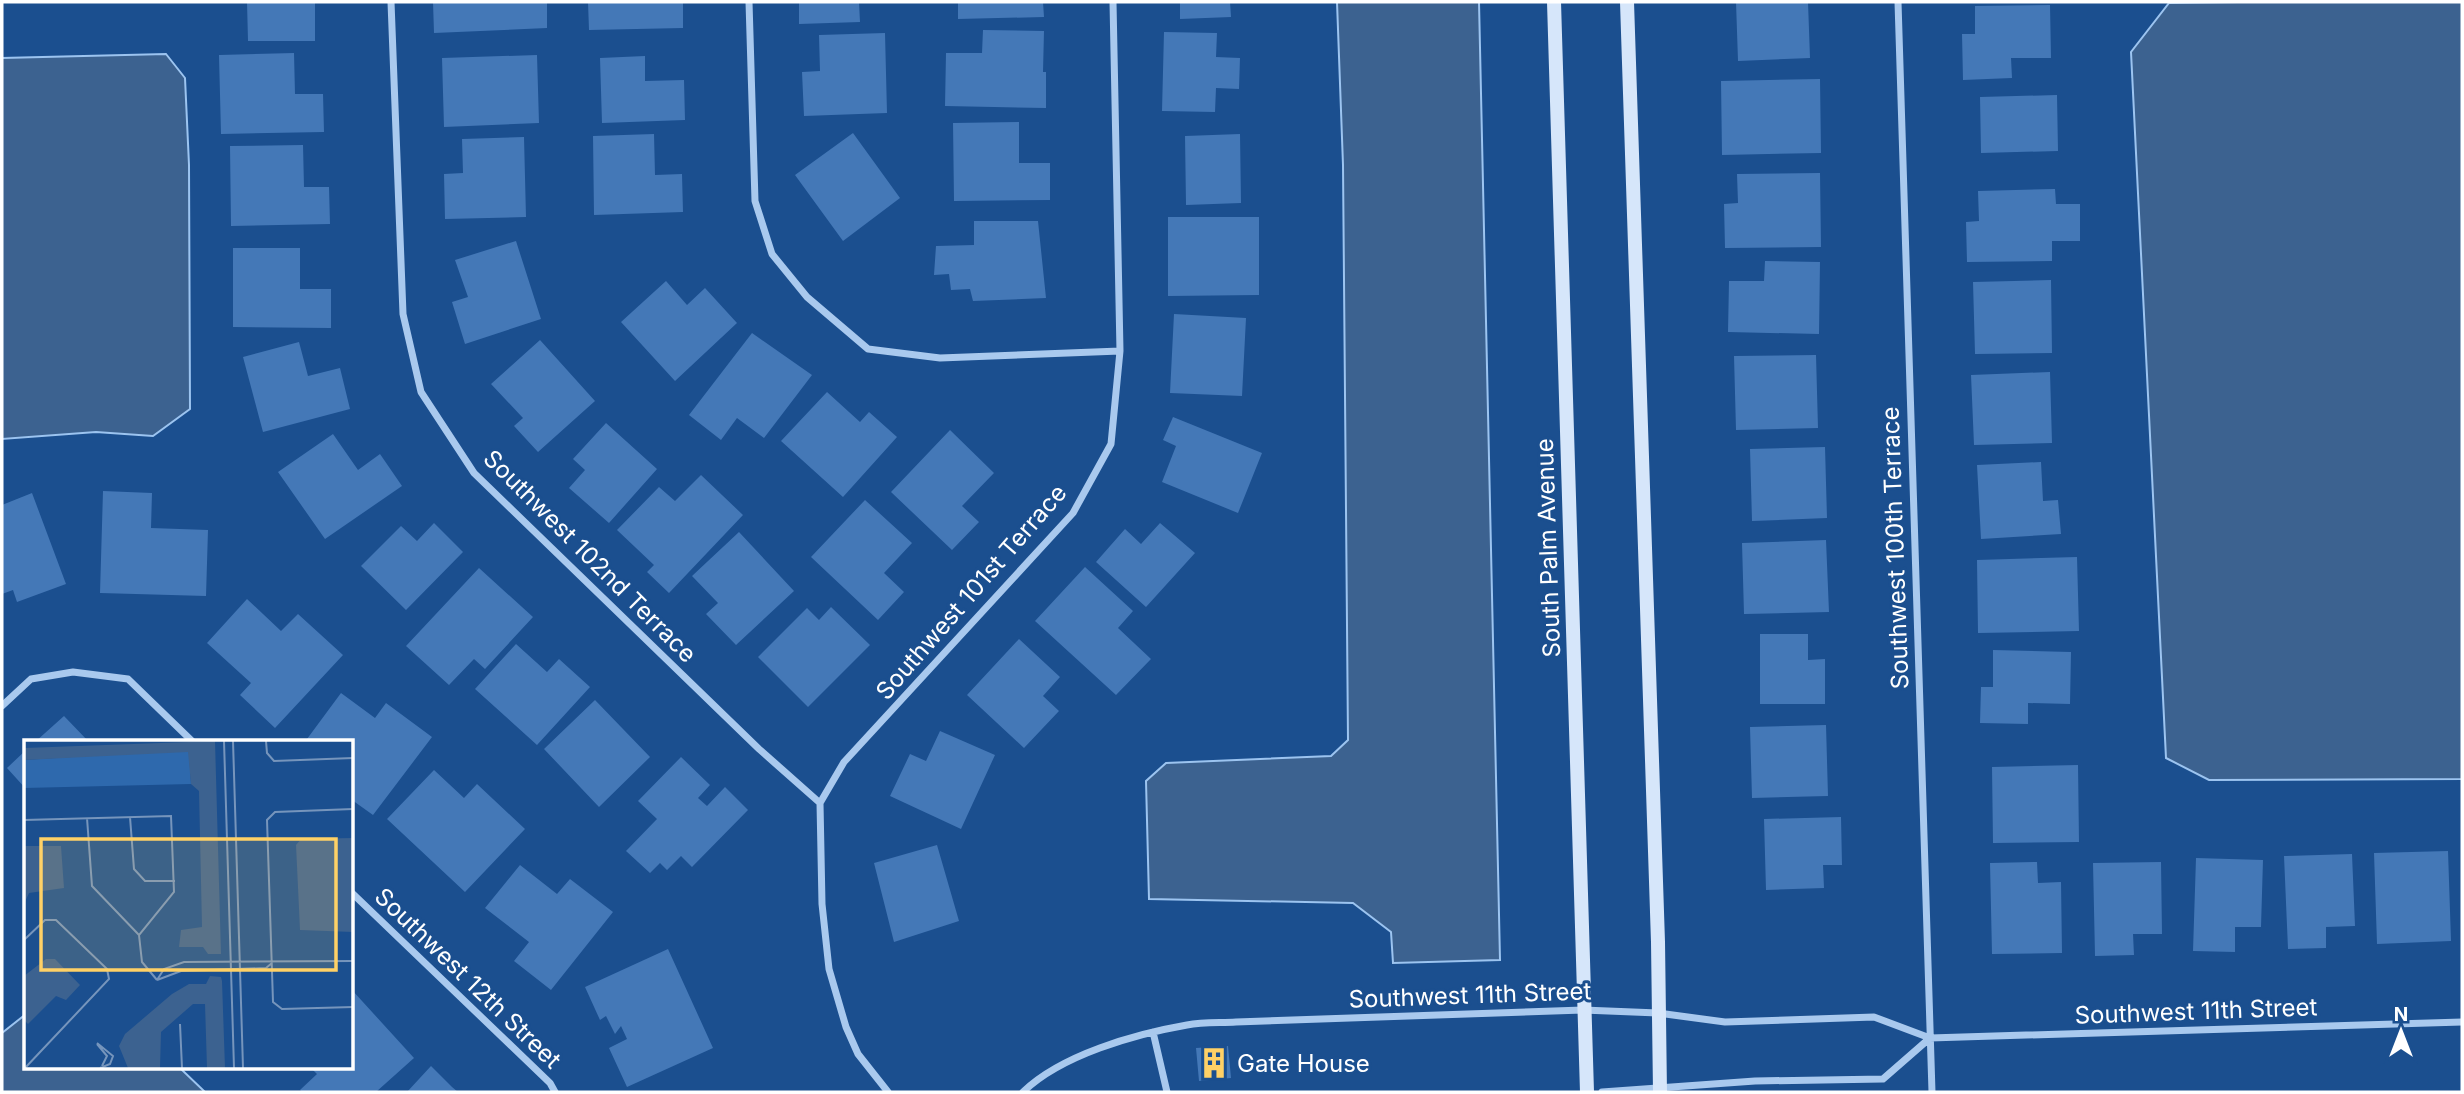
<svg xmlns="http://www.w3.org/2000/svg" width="2464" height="1094" font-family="Inter,sans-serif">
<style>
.water{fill:#3c6290;stroke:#9cc4f0;stroke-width:2}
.building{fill:#4478b7}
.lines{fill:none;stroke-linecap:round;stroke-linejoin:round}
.street{stroke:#a9c9ee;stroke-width:7}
.secondary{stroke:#d6e6fa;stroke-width:14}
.labels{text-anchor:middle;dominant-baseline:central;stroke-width:6;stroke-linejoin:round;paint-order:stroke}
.street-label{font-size:24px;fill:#fff;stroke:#1b4f8f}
.poi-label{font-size:24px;fill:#fff;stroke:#1b4f8f;text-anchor:start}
.inset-road{fill:none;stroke:#7695bc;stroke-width:2}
.view{fill:#ffd166;fill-opacity:0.15;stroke:#ffd166;stroke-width:3.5}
.inset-edge{fill:none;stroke:#fff;stroke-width:3.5}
</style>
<rect width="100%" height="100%" fill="#1b4f8f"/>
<path class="water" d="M 1337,2 L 1479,2 L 1500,960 L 1393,963 L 1391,932 L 1353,903 L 1149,899 L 1146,781 L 1166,763 L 1331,756 L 1348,740 L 1343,165 Z
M 2238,2 L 2462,2 L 2462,779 L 2209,780 L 2166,758 L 2131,52 L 2169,3 Z
M 166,54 L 185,78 L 189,165 L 190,409 L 153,436 L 96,432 L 2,439 L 2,58 Z
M 26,1014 L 26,1068 L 180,1068 L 205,1092 L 2,1092 L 2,1033 Z"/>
<path class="building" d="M 247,2 L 315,2 L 315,41 L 248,41 Z
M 433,2 L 547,2 L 547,28 L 434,33 Z
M 588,2 L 683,2 L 683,28 L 589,30 Z
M 799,2 L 859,2 L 860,22 L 799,24 Z
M 958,2 L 1043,2 L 1044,17 L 958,19 Z
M 1180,2 L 1230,2 L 1231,17 L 1180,19 Z
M 1736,2 L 1808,2 L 1810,58 L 1738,61 Z
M 2050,5 L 2051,58 L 2011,58 L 2012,78 L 1963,80 L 1962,34 L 1975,34 L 1975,6 Z
M 983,30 L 1044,31 L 1043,72 L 1046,72 L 1046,108 L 945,106 L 946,53 L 982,53 Z
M 1164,32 L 1217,33 L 1216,57 L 1240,58 L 1239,89 L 1216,88 L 1215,112 L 1162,111 Z
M 885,33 L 887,113 L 804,116 L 802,72 L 820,71 L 819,35 Z
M 294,53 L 295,94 L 323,94 L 324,132 L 221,134 L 219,55 Z
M 537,55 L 539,123 L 444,127 L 442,58 Z
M 645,56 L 645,81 L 684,80 L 685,120 L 602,123 L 600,58 Z
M 1820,79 L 1821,153 L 1722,155 L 1721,81 Z
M 2057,95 L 2058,151 L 1981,153 L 1980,97 Z
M 1019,122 L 1019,163 L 1050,163 L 1050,200 L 954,201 L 953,123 Z
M 853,133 L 900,198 L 843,241 L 795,175 Z
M 654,134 L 655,175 L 682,174 L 683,212 L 594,215 L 593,136 Z
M 1240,134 L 1241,203 L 1186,205 L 1185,136 Z
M 524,137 L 526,217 L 445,219 L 444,174 L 463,173 L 462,139 Z
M 303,145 L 304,187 L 329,187 L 330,224 L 231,226 L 230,146 Z
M 1820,173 L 1821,247 L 1725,248 L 1724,204 L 1738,203 L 1737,174 Z
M 2055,189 L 2056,204 L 2080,204 L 2080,241 L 2052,241 L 2052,261 L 1967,262 L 1966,222 L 1979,221 L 1978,191 Z
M 1168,217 L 1259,217 L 1259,295 L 1168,296 Z
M 974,221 L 1038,221 L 1046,298 L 973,301 L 970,289 L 951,290 L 949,274 L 934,275 L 936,246 L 974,245 Z
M 516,241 L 541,319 L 465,344 L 452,302 L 468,297 L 455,260 Z
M 233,248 L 300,248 L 300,289 L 331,289 L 331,328 L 233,327 Z
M 1765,261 L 1820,262 L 1819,334 L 1728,332 L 1729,281 L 1764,281 Z
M 2051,280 L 2052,353 L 1975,354 L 1973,282 Z
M 666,281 L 687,305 L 705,288 L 737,323 L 675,381 L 621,322 Z
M 1174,314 L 1246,318 L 1242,396 L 1170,393 Z
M 752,333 L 812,375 L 764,438 L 737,418 L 721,440 L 689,415 Z
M 540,340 L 595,401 L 538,452 L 514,426 L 523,418 L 491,384 Z
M 299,342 L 308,376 L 340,368 L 350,409 L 263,432 L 243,357 Z
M 1816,355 L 1818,428 L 1736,430 L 1734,356 Z
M 2050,372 L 2052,443 L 1974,445 L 1971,375 Z
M 827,392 L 860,422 L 869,412 L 897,437 L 843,497 L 781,441 Z
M 1173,417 L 1262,453 L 1238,513 L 1162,482 L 1176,446 L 1163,440 Z
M 606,423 L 657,469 L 609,523 L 569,488 L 585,470 L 573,459 Z
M 950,430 L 994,473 L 962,506 L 979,522 L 952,550 L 891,492 Z
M 333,434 L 358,470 L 380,454 L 402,486 L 325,539 L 278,472 Z
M 1825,447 L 1827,518 L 1752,521 L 1750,449 Z
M 2041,462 L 2043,501 L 2058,500 L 2061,534 L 1981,539 L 1977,465 Z
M 701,475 L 743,515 L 669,593 L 647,572 L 654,565 L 617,530 L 659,487 L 675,501 Z
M 103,491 L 152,493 L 151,528 L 208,530 L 206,596 L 100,593 Z
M 32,493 L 66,584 L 17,602 L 13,590 L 2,594 L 2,505 Z
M 865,500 L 912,543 L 884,573 L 904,592 L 878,620 L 811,557 Z
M 434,523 L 463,552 L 406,610 L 361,566 L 401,526 L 417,541 Z
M 1160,523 L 1195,553 L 1146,607 L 1096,562 L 1125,529 L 1141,544 Z
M 739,532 L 794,591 L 736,645 L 706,614 L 718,603 L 692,576 Z
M 1826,540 L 1829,612 L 1744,614 L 1742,543 Z
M 2077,557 L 2079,631 L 1978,633 L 1977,560 Z
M 1085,567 L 1133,611 L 1118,628 L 1151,659 L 1116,695 L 1035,621 Z
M 479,568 L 533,617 L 485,669 L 474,659 L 449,685 L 406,646 Z
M 247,599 L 281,631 L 298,614 L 343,655 L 275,728 L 240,695 L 251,683 L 207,643 Z
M 831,607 L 870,645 L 808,707 L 758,657 L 807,608 L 819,620 Z
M 1760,634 L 1808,634 L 1808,660 L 1825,659 L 1825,704 L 1760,704 Z
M 1019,639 L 1060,677 L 1043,696 L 1059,711 L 1024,748 L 967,695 Z
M 516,644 L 547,672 L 559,659 L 590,687 L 537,745 L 475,689 Z
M 1993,650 L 2071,652 L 2070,704 L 2028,703 L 2028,724 L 1980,723 L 1981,687 L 1993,687 Z
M 341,693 L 375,718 L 386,703 L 432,737 L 373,815 L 352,800 L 352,742 L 311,742 L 307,739 Z
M 595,700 L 650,757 L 599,807 L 544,749 Z
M 64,716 L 89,742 L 35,742 Z
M 1826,725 L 1828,796 L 1752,798 L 1750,727 Z
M 940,731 L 995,755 L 961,829 L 890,796 L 910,754 L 926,761 Z
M 26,750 L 26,789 L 7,768 Z
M 681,757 L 710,785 L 698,798 L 707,806 L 725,787 L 748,810 L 692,867 L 681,856 L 667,870 L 660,863 L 650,873 L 626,851 L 657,819 L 638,801 Z
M 2078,765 L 2079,842 L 1993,843 L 1992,767 Z
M 434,770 L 464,798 L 477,784 L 525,829 L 465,892 L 387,819 Z
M 1841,817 L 1842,865 L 1823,865 L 1824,888 L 1766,890 L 1764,819 Z
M 937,845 L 959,921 L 894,942 L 874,863 Z
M 2448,851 L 2451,941 L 2377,944 L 2374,853 Z
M 2352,854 L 2355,926 L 2326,927 L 2326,948 L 2288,949 L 2284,856 Z
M 2196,858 L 2263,860 L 2261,927 L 2235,927 L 2235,952 L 2193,951 Z
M 2037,862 L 2038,883 L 2061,882 L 2062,953 L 1992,954 L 1990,863 Z
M 2161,862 L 2162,934 L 2133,934 L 2134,955 L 2095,956 L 2093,863 Z
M 520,865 L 557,894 L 570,879 L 613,912 L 551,990 L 514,961 L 529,942 L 485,908 Z
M 668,949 L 713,1048 L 627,1087 L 609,1048 L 627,1039 L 621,1026 L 615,1034 L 606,1016 L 600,1020 L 585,987 Z
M 352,990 L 414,1058 L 376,1092 L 302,1092 L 300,1090 L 317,1074 L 311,1068 L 352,1068 Z
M 1228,1046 L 1231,1078 L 1199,1081 L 1196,1048 Z
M 431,1066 L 452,1087 L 458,1092 L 407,1092 Z"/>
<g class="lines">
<path class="street" d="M 391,2 L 403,314 L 421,392 L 474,473 L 759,749 L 820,803
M 749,2 L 755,201 L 772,254 L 807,297 L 868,349 L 940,358 L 1120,351
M 1898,2 L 1932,1092
M 2,706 L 31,679 L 73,672 L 128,679 L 193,742
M 352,893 L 550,1083 L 555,1092
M 1153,1032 L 1167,1092
M 888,1092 L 858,1054 L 846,1027 L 829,969 L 822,904 L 820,803 L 844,762 L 1073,513 L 1111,444 L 1120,351 L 1113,2
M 1023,1092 C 1061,1055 1135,1034 1187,1025 C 1203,1022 1220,1023 1236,1022 L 1583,1010 L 1658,1013 L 1725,1022 L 1874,1017 L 1930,1038 L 2462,1022
M 1602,1092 L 1755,1081 L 1883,1079 L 1930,1038"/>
<path class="secondary" d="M 1554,2 L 1587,1092
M 1627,2 L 1658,942 L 1660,1092"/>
</g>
<defs>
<symbol id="building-bare" viewBox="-9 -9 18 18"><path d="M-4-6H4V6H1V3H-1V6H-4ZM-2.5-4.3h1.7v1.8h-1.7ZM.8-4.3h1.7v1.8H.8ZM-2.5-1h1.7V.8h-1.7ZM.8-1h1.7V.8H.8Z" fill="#ffd166" stroke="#1b4f8f" stroke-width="2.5" paint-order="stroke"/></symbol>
</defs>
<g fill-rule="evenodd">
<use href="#building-bare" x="1192" y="1041" width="44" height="44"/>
</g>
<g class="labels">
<g class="street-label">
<text transform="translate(1548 548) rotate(-92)">South Palm Avenue</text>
<text transform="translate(1895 548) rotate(-92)">Southwest 100th Terrace</text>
<text transform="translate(590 556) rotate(45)">Southwest 102nd Terrace</text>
<text transform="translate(971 592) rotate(-49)">Southwest 101st Terrace</text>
<text transform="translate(468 978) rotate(44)">Southwest 12th Street</text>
<text transform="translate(1470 995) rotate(-2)">Southwest 11th Street</text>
<text transform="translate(2196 1011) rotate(-2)">Southwest 11th Street</text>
</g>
<g class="poi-label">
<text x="1237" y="1063">Gate House</text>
</g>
</g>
<g transform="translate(24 740)">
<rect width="329" height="329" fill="#1b4f8f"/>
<path d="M 159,10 L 165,12 L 167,44 L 0,48 L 0,20 Z" fill="#2e69ad"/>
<path d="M 191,1 L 197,214 L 184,214 L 179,207 L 155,207 L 157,190 L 178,187 L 175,51 L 167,44 L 164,12 L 0,20 L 0,8 ZM 329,98 L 329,192 L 276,190 L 272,105 L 277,99 ZM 0,106 L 37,106 L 40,148 L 5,153 L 0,164 ZM 22,219 L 31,219 L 56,245 L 42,260 L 32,256 L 4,284 L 0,280 L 0,236 ZM 186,236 L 197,237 L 198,241 L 201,328 L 183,328 L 181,264 L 169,264 L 137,292 L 136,328 L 104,328 L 95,306 L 101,294 L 148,254 L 165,244 L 182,244 Z" fill="#3c6290"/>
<path class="inset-road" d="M 200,1 L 210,328M 209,1 L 219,328M 242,1 L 243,13 L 250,21 L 329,18M 329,69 L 251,72 L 243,80 L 249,262 L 258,269 L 329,267M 106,77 L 110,129 L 121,141 L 151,141M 63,78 L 68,146 L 115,195M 0,80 L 147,76 L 150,152 L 115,195 L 118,222 L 133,240M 0,200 L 21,180 L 32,180 L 83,229 L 85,239 L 1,328M 133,240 L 140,229 L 160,222 L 329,221M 133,240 L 157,231 L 242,228 L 248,223M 156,284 L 158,328M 73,303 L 89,316 L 86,324 L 76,328M 73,304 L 83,316 L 78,326"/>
<path class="view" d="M 17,99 L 312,99 L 312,230 L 17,230 Z"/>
<rect width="329" height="329" class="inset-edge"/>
</g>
<rect width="2464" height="1094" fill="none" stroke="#ffffff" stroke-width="7"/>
<g transform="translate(2401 1031)" stroke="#1b4f8f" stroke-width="5" paint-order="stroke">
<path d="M0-5L12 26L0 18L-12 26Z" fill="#ffffff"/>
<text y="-10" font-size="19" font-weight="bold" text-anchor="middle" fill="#ffffff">N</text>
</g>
</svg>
